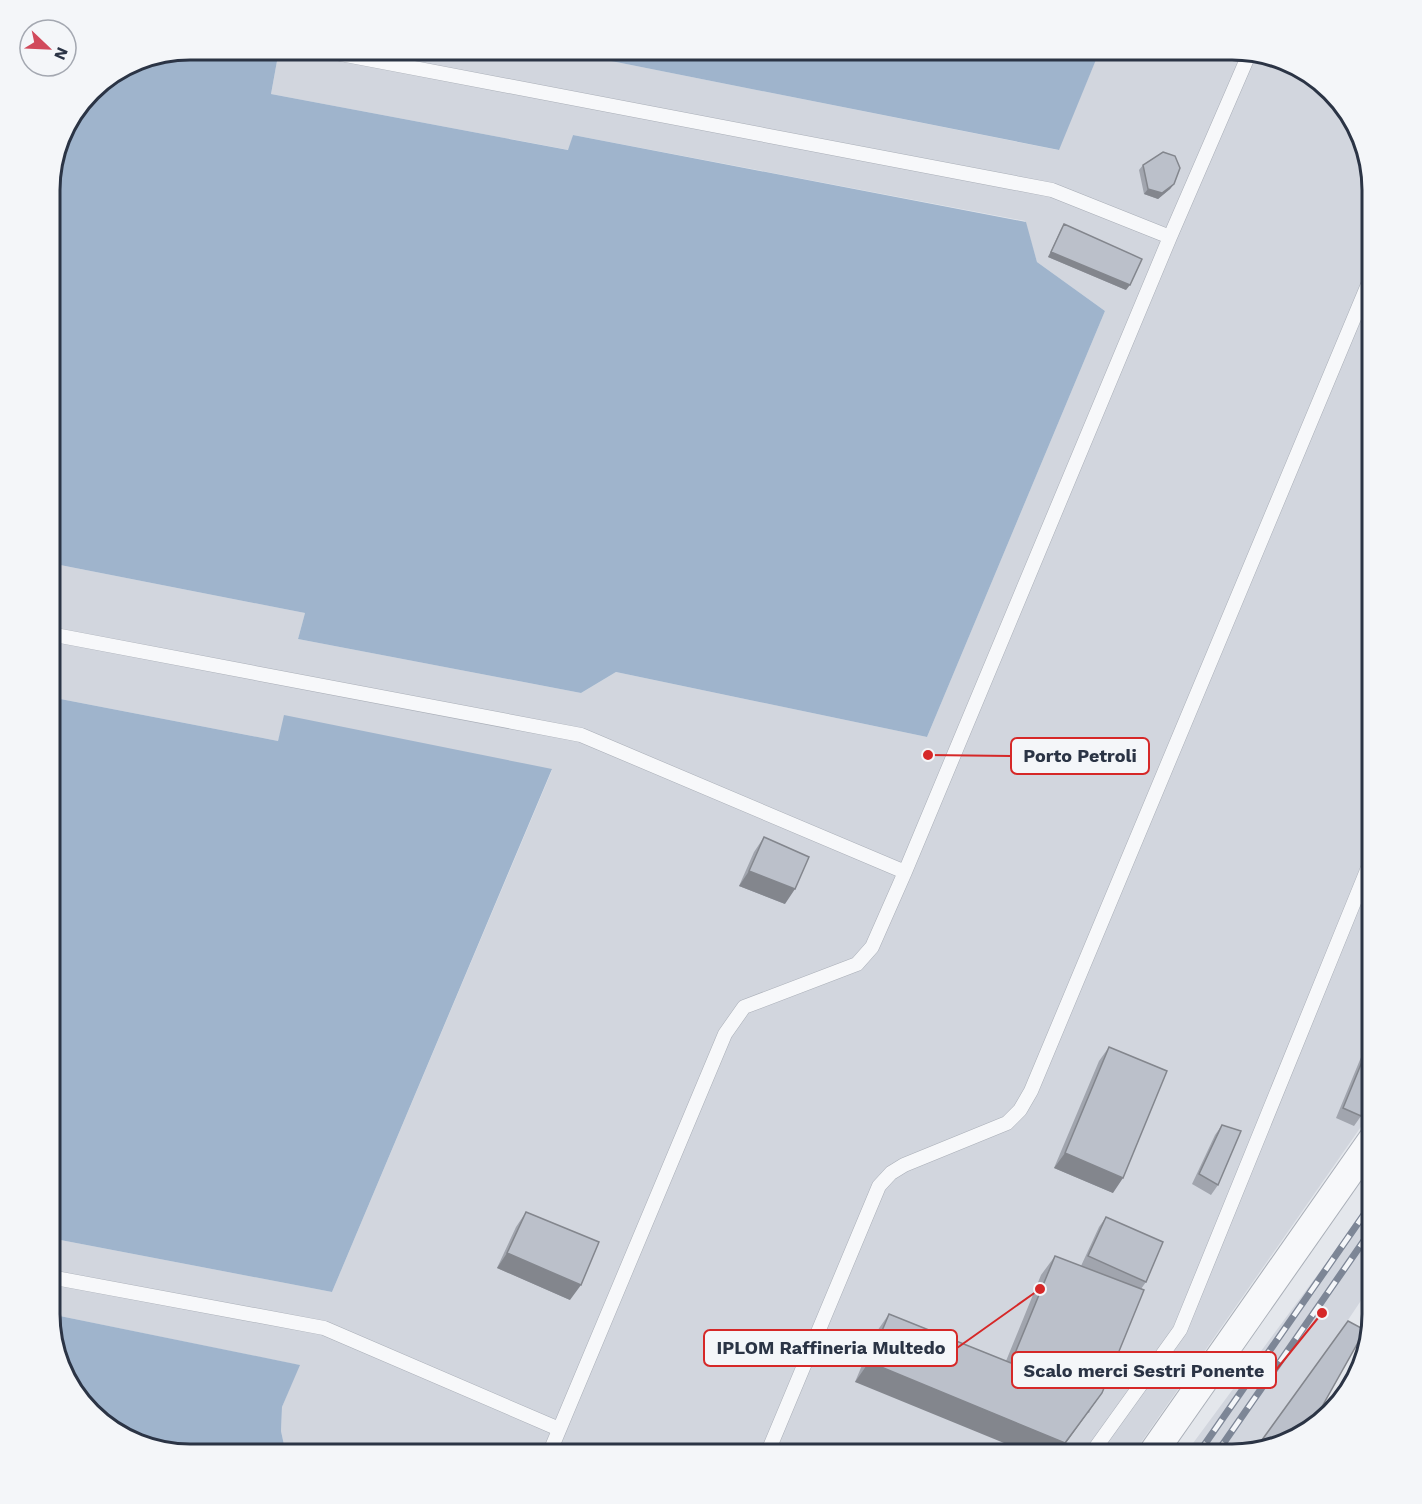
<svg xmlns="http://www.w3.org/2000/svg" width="1422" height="1504" font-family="'Work Sans',sans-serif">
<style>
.built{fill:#d2d6de}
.water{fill:#9fb4cc}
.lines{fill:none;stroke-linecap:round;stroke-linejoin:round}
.service-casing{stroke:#a9aeb7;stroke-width:15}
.minor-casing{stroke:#a9aeb7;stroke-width:30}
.service{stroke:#f7f8fa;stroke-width:14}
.minor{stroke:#f7f8fa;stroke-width:28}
.rail-casing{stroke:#7d8696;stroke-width:7}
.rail{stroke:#f4f6f9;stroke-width:4.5;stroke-dasharray:14;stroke-linecap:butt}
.wall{fill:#a1a5ae}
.shaded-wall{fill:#83868d}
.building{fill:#bbc0ca;stroke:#83868d;stroke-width:1.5}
.rim{fill:none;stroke:#2b3445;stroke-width:3}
.leader{fill:none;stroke:#d62828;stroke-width:2}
.callout-dot{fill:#d62828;stroke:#f4f6f9;stroke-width:2}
.callout{fill:#f4f6f9;stroke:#d62828;stroke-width:2}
.callout-label{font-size:18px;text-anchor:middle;font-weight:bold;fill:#2b3445}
</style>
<rect width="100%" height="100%" fill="#e4e7ec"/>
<path class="built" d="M 279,50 L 591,50 L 591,57 L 1058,150 L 1100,50 L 1241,50 L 1294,64 L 1338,98 L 1362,137 L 1372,190 L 1372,1111 L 1133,1454 L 286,1454 L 281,1431 L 282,1407 L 299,1365 L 50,1314 L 50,1238 L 332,1292 L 552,770 L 285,716 L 278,741 L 50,697 L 50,563 L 305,613 L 298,639 L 581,693 L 616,672 L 927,737 L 1105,311 L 1037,262 L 1025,221 L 573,135 L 569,150 L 271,94 Z
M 1372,1201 L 1372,1284 L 1334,1341 L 1255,1451 L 1232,1454 L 1185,1454 Z"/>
<path class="water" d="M 190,50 L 279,50 L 271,94 L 568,150 L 573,135 L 1026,222 L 1037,262 L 1105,311 L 927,737 L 616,672 L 581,693 L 298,639 L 305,613 L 50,563 L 50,181 L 64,128 L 97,85 L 137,60 Z
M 591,50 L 1100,50 L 1059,150 L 591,57 Z
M 50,697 L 278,741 L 284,715 L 552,769 L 332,1292 L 50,1238 Z
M 50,1314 L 300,1365 L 282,1407 L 281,1431 L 286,1454 L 190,1454 L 128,1440 L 84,1406 L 57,1359 Z"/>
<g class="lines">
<defs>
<path id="service" d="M 325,51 L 1052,190 L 1170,237
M 50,634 L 581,735 L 905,872
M 50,1277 L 324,1328 L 559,1429
M 549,1454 L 725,1034 L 744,1007 L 857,964 L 872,947 L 905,872 L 1170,237 L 1250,52
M 767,1454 L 879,1186 L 891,1173 L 904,1165 L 1007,1123 L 1020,1110 L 1031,1091 L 1372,275
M 1091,1454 L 1180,1330 L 1372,858"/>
<path id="minor" d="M 1152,1454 L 1372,1140"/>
</defs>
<use href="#service" class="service-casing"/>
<use href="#minor" class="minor-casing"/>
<use href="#service" class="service"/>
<use href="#minor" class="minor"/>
<defs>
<path id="rail" d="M 1198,1454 L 1372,1203
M 1216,1454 L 1372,1229"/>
</defs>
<use href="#rail" class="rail-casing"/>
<use href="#rail" class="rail"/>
</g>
<path class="wall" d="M 1143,165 L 1174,184 L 1170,189 L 1158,199 L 1144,194 L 1139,170 Z
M 1064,224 L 1126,290 L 1048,257 L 1061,229 Z
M 764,837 L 785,904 L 739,886 L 754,852 Z
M 1371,1040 L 1361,1116 L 1354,1126 L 1336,1118 L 1364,1050 Z
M 1109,1047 L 1113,1193 L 1054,1168 L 1099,1061 Z
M 1222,1125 L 1218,1185 L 1211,1195 L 1192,1184 L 1215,1135 Z
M 526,1212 L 570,1300 L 497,1268 L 516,1227 Z
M 1106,1217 L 1146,1282 L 1141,1289 L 1089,1413 L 855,1382 L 875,1334 L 889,1314 L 1006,1361 L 1041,1275 L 1055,1256 L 1081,1266 L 1099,1227 Z"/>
<path class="shaded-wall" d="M 1174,184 L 1170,189 L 1158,199 L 1144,194 L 1148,189 Z
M 1051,252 L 1130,285 L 1126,290 L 1048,257 Z
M 749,871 L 795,889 L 785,904 L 739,886 Z
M 1065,1153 L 1123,1178 L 1113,1193 L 1054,1168 Z
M 507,1253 L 581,1285 L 570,1300 L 497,1268 Z
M 869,1362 L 1102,1393 L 1058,1454 L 1031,1454 L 855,1382 Z"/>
<path class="building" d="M 1163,152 L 1175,156 L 1180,168 L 1174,184 L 1162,193 L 1148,189 L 1143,165 Z
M 1064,224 L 1142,259 L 1130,285 L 1051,252 Z
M 764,837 L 809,857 L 795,889 L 749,871 Z
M 1371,1040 L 1372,1040 L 1372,1088 L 1361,1116 L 1343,1108 Z
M 1109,1047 L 1167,1071 L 1123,1178 L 1065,1153 Z
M 1222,1125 L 1241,1131 L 1218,1185 L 1199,1174 Z
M 526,1212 L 599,1242 L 581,1285 L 507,1253 Z
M 1106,1217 L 1163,1242 L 1146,1282 L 1088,1256 Z
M 1055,1256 L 1144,1290 L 1102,1393 L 1065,1443 L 869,1362 L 889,1314 L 1011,1363 Z
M 1348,1321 L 1365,1330 L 1310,1428 L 1277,1447 L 1254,1451 Z"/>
<path d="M0 0H1422V1504H0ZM190 60H1232A130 130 0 0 1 1362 190V1314A130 130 0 0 1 1232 1444H190A130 130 0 0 1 60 1314V190A130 130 0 0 1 190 60Z" fill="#f4f6f9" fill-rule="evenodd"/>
<path class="rim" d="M190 60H1232A130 130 0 0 1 1362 190V1314A130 130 0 0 1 1232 1444H190A130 130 0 0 1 60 1314V190A130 130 0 0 1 190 60Z"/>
<path class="leader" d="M928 755L1011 756M1040 1289L957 1348M1322 1313L1276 1370"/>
<g class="callout-dot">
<circle cx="928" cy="755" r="6"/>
<circle cx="1040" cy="1289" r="6"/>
<circle cx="1322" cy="1313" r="6"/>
</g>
<g class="callout">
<rect x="1011" y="738" width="138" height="36" rx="6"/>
<rect x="704" y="1330" width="253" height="36" rx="6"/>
<rect x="1012" y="1352" width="264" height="36" rx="6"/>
</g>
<g class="callout-label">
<text x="1080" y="762">Porto Petroli</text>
<text x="831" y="1354">IPLOM Raffineria Multedo</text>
<text x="1144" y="1377">Scalo merci Sestri Ponente</text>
</g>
<g transform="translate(48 48) rotate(113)"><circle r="28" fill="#f4f6f9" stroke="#a4a8b1" stroke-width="1.5"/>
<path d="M0-4.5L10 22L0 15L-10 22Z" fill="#d1495b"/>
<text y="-9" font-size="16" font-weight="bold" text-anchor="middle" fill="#2b3445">N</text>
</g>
</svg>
